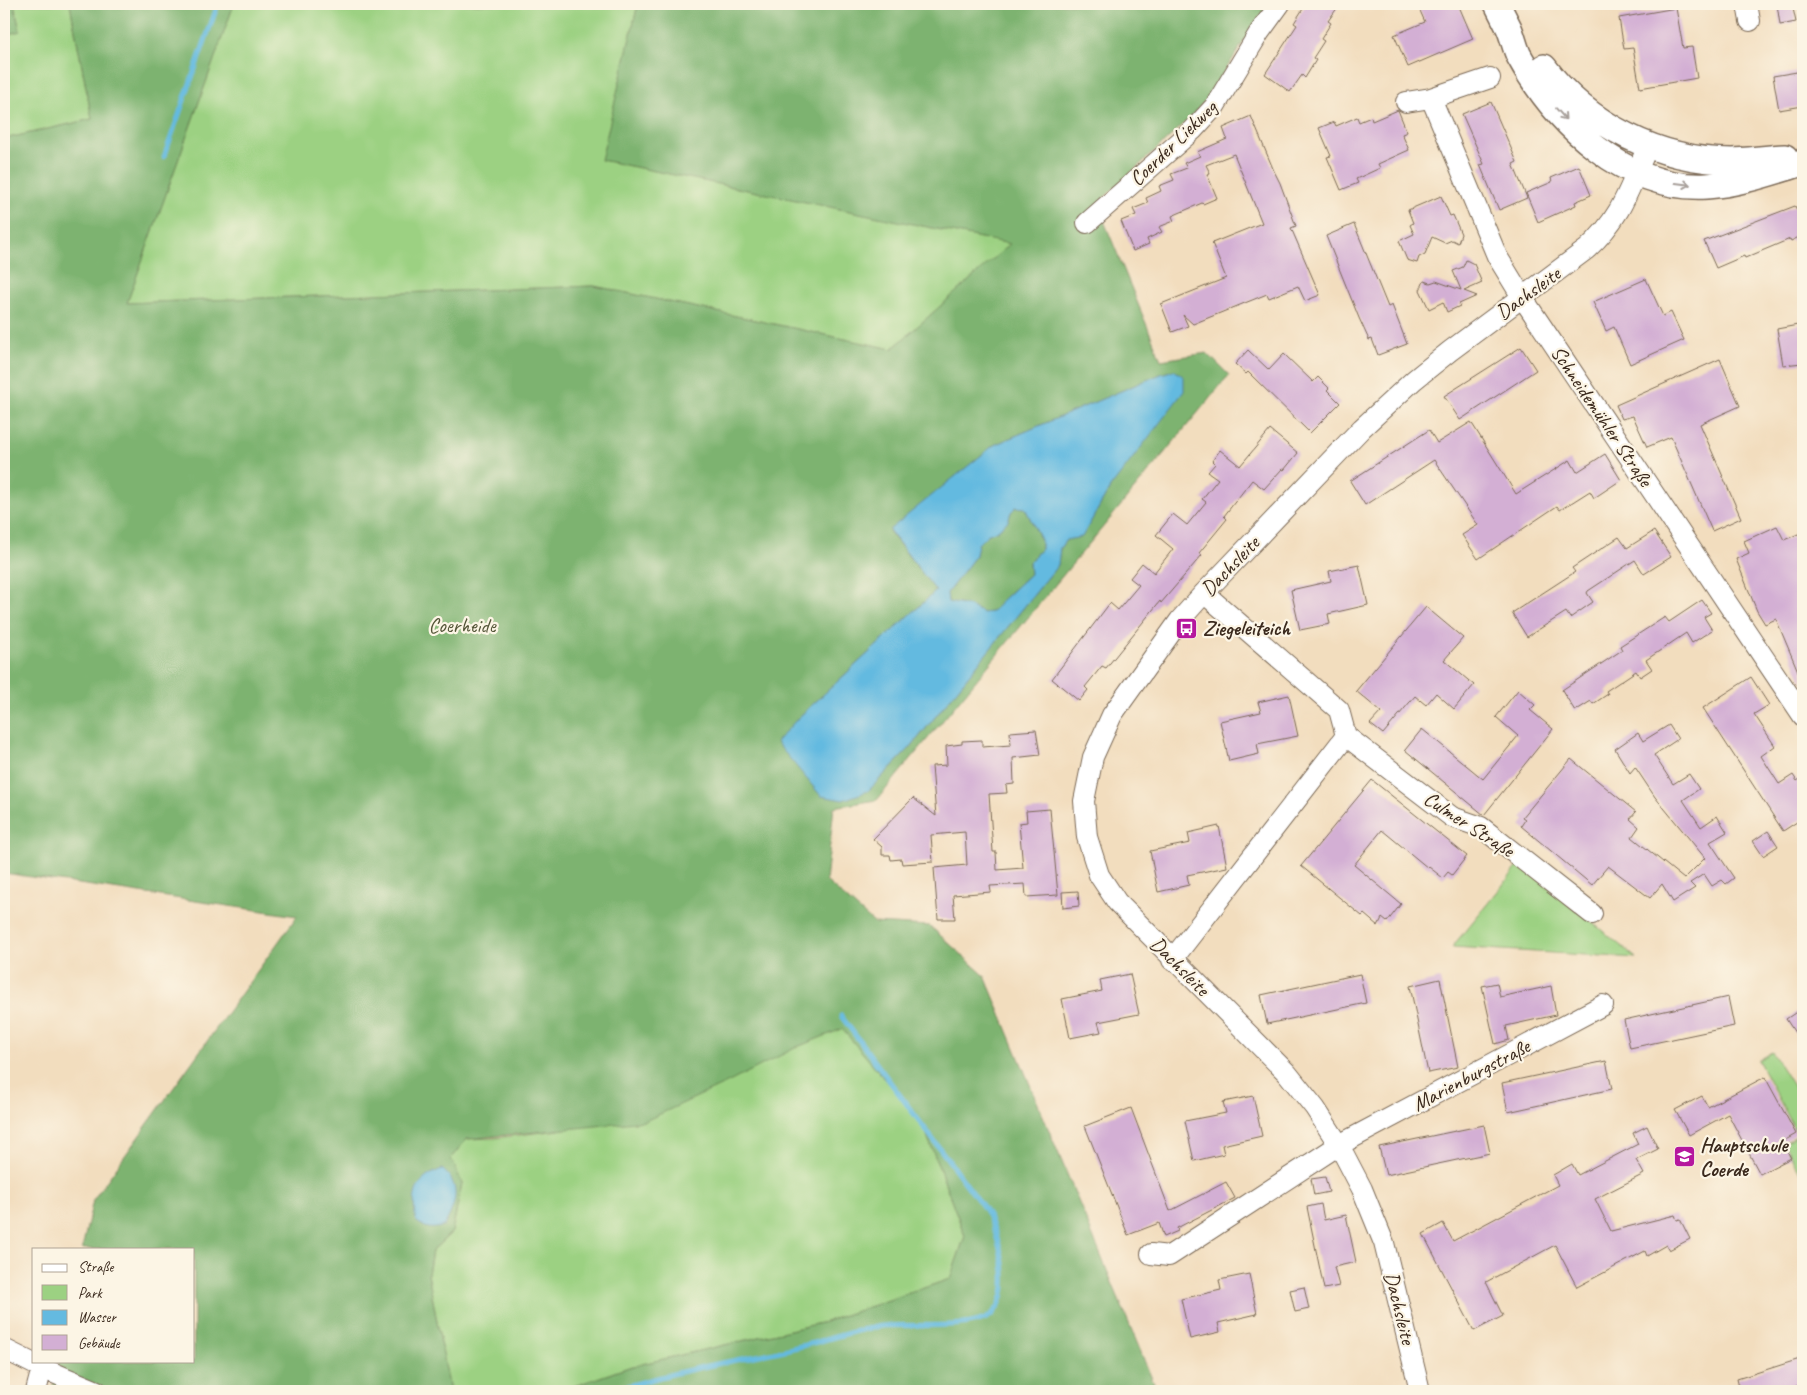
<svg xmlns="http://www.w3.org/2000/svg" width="1807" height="1395" font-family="Caveat,sans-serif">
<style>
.green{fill:#9cd182;stroke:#6c7e50}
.forest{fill:#7db370;stroke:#5c6e47;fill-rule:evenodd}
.water{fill:#64bae0;stroke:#50727f;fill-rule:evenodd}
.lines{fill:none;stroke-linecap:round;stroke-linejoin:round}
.stream{stroke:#64bae0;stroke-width:5}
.building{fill:#d3afd4}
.minor-casing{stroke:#7b6956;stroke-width:22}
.tertiary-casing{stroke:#7b6956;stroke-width:28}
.minor{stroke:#fff;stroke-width:20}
.tertiary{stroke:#fff;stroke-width:25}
.oneway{stroke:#a79f9a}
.labels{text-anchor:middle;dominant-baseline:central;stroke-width:4.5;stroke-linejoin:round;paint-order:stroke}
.street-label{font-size:21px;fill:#3b2a1e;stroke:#fcf5e5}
.park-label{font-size:21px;fill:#535437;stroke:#fcf5e5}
.poi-label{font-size:21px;font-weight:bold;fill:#3b2a1e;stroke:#fcf5e5;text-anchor:start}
</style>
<rect width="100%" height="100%" fill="#fcf5e5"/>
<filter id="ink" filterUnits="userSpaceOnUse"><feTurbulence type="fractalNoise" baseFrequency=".02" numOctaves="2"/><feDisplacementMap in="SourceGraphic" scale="10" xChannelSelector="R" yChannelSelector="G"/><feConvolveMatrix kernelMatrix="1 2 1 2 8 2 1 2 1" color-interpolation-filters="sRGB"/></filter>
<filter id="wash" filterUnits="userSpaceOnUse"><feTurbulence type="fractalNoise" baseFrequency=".0096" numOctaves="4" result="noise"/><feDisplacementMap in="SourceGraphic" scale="20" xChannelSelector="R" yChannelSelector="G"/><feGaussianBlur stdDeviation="1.12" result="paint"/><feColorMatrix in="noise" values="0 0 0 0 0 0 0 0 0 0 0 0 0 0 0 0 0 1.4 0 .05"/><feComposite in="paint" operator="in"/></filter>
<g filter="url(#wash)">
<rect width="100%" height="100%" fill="#f2ddbe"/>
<path class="green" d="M 14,4 L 70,4 L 92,119 L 4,139 L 4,35 L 20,31 Z
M 234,4 L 638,4 L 602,160 L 1011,244 L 892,349 L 594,286 L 127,303 Z
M 1520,864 L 1636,958 L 1452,947 Z
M 842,1028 L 922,1122 L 965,1236 L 950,1279 L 825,1322 L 629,1367 L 560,1391 L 450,1391 L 428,1274 L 432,1251 L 452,1232 L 462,1183 L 450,1158 L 467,1139 L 495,1138 L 559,1130 L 797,1047 Z
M 1772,1052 L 1803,1102 L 1803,1179 L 1784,1143 L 1798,1135 L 1758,1060 Z"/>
<path class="forest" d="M 4,4 L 14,4 L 20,31 L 4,35 Z
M 70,4 L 234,4 L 127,303 L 594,286 L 892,349 L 1010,244 L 601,160 L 638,4 L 1268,4 L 1207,99 L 1184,124 L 1097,204 L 1161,360 L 1207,353 L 1229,375 L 877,800 L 834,807 L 826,881 L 874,923 L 930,926 L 985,976 L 1157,1391 L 560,1391 L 629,1367 L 825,1322 L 950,1279 L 965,1236 L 922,1122 L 842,1029 L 797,1047 L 731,1081 L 645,1121 L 467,1139 L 451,1158 L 462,1183 L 452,1232 L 432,1251 L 428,1274 L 450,1391 L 52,1391 L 59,1361 L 194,1361 L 194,1249 L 82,1249 L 93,1200 L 297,916 L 4,873 L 4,139 L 92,119 ZM 1174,370 L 1110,488 L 1082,536 L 1066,540 L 1060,548 L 1058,565 L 910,748 L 868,791 L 799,717 L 936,591 L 889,531 L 994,445 L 1161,374 Z
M 1016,507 L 1025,508 L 1041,540 L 1041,549 L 1029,562 L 1030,574 L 1002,600 L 993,612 L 983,613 L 969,606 L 948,602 L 947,593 L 976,555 L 978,544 L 987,535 L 998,530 L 1008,521 L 1011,512 Z"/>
<path class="water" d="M 1174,370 L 1184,377 L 1184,391 L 1110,488 L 1082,537 L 1066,540 L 1060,548 L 1058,565 L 910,748 L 868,791 L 843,800 L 821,796 L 776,742 L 799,717 L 936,591 L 889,530 L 994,445 L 1161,374 ZM 1016,507 L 1025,508 L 1041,540 L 1041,549 L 1029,562 L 1030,574 L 1002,600 L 992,612 L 983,613 L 969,606 L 948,602 L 947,593 L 976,555 L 978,544 L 987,535 L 998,530 L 1008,521 L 1011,512 Z
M 442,1169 C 463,1186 455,1206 444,1226 C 431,1230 426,1229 416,1221 C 411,1194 415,1179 442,1169 Z"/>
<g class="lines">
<path class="stream" d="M 164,157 L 218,4
M 610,1391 C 638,1383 666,1375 694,1369 C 732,1360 771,1354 809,1344 C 834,1338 857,1329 883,1326 C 907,1324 975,1330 991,1315 C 1017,1293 999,1233 984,1208 L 841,1016"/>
</g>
<g id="blocks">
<path class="building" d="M 1306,4 L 1340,4 L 1328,21 L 1331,23 L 1321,39 L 1324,41 L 1313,58 L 1316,60 L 1305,78 L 1302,75 L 1290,92 L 1265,74 L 1297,25 L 1294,23 Z
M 1417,4 L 1458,4 L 1473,39 L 1408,67 L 1394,35 L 1425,22 Z
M 1777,4 L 1792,4 L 1796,22 L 1780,25 Z
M 1676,8 L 1683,48 L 1692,47 L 1697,78 L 1640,88 L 1633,48 L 1624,49 L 1619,18 Z
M 1803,71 L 1803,106 L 1779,110 L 1773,76 Z
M 1491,102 L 1517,162 L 1513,164 L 1527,198 L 1499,210 L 1480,165 L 1484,164 L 1462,114 Z
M 1398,110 L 1407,132 L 1402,134 L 1409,150 L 1378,164 L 1380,168 L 1356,179 L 1358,183 L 1341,190 L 1327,157 L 1331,156 L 1319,128 L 1334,122 L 1336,126 L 1357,117 L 1359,122 L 1371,117 L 1372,121 Z
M 1251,116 L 1274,171 L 1280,183 L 1296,226 L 1291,228 L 1320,295 L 1305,301 L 1298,286 L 1269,298 L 1267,294 L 1193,324 L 1183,315 L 1188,326 L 1172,332 L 1161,304 L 1226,278 L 1212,243 L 1262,223 L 1234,154 L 1206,165 L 1210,173 L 1207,174 L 1217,198 L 1203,204 L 1202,203 L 1172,216 L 1174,221 L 1159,227 L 1162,232 L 1147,239 L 1149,244 L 1133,251 L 1121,221 L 1136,215 L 1133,209 L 1148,203 L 1146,198 L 1161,191 L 1159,186 L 1174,180 L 1171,174 L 1187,168 L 1184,163 L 1200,156 L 1197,152 L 1227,139 L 1223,128 Z
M 1579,166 L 1591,195 L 1575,202 L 1576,205 L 1538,222 L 1526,193 L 1552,182 L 1551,178 Z
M 1441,196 L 1450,216 L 1453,215 L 1461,234 L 1458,243 L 1452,240 L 1445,243 L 1432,237 L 1425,254 L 1419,257 L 1417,263 L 1407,260 L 1399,241 L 1414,234 L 1410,225 L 1413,223 L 1408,210 Z
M 1795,206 L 1803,224 L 1803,235 L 1791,241 L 1790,239 L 1745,258 L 1744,256 L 1716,268 L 1704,241 Z
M 1354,224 L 1388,307 L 1392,305 L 1407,344 L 1378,355 L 1372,339 L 1369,340 L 1359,318 L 1326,236 Z
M 1466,260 L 1474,264 L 1482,283 L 1464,291 L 1477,296 L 1459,304 L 1460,306 L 1447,312 L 1443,302 L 1429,309 L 1420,290 L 1424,281 L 1430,283 L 1436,281 L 1461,290 L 1453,271 L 1463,267 Z
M 1646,279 L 1663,316 L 1671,312 L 1684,340 L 1630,364 L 1614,327 L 1606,331 L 1593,302 Z
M 1803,324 L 1803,363 L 1783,365 L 1777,329 Z
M 1521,347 L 1536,370 L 1460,420 L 1444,396 Z
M 1248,350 L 1269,370 L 1284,354 L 1313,382 L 1318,377 L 1329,388 L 1327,390 L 1340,403 L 1310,433 L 1248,372 L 1246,374 L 1235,364 Z
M 1720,359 L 1740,406 L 1700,424 L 1741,518 L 1712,531 L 1671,437 L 1647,447 L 1633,416 L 1622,419 L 1616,405 Z
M 1471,422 L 1516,494 L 1570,460 L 1577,472 L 1605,454 L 1621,480 L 1594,498 L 1590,491 L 1560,510 L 1557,506 L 1478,559 L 1462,535 L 1478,525 L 1434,460 L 1365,505 L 1350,481 L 1429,430 L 1437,443 Z
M 1270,430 L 1298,453 L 1284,470 L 1282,469 L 1264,489 L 1252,480 L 1224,516 L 1227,519 L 1199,553 L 1202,555 L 1161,603 L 1160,601 L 1106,668 L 1102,666 L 1085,687 L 1088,690 L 1079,701 L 1052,679 L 1110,603 L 1118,610 L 1139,585 L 1130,578 L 1142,563 L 1154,573 L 1173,549 L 1156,535 L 1173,514 L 1187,525 L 1206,502 L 1202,499 L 1218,479 L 1208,472 L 1215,464 L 1212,461 L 1220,450 L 1240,466 Z
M 1777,526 L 1784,540 L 1803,532 L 1803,683 L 1776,619 L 1765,624 L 1757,611 L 1736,559 L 1749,553 L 1744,541 Z
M 1654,531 L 1671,557 L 1644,574 L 1635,560 L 1588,591 L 1587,593 L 1593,602 L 1570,618 L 1566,612 L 1527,637 L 1512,613 L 1575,572 L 1572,568 L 1619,537 L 1627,548 Z
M 1359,565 L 1368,605 L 1328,614 L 1330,624 L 1300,630 L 1291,590 L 1331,581 L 1329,571 Z
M 1702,600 L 1711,613 L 1704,617 L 1712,630 L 1692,643 L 1686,633 L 1646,660 L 1652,669 L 1640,677 L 1636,671 L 1606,691 L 1608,694 L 1593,704 L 1591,701 L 1575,711 L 1562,690 L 1622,650 L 1620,646 L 1665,617 L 1669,622 Z
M 1426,607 L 1463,638 L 1444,660 L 1474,685 L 1454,709 L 1436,693 L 1426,705 L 1415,696 L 1383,734 L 1370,724 L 1381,712 L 1356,691 Z
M 1751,677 L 1769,705 L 1754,714 L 1775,746 L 1761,756 L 1779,784 L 1793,775 L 1797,781 L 1803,777 L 1803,818 L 1783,831 L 1703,708 Z
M 1518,690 L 1535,705 L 1530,710 L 1553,729 L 1484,815 L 1405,750 L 1422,729 L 1483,779 L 1518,736 L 1496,717 Z
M 1289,695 L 1298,736 L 1257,744 L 1259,754 L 1229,761 L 1220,721 L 1261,712 L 1258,702 Z
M 1669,725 L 1678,739 L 1654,755 L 1673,784 L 1689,774 L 1699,789 L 1683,800 L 1701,827 L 1717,816 L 1727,832 L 1710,842 L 1734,878 L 1726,884 L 1722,880 L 1712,886 L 1704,874 L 1690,883 L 1695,888 L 1673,902 L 1662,884 L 1650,898 L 1608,866 L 1592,885 L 1521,826 L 1525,820 L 1522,818 L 1571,759 L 1636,812 L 1630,819 L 1639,827 L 1632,837 L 1684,879 L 1705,858 L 1655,797 L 1635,767 L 1630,773 L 1615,749 L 1638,733 L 1643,741 Z
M 1036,730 L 1040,755 L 1013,758 L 1014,784 L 1006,785 L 1007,793 L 989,794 L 993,852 L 996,852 L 997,870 L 1023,868 L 1019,823 L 1027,822 L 1026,811 L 1050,809 L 1058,895 L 1026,897 L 1025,884 L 990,886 L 991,892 L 953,895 L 955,919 L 938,919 L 934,868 L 967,865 L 965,832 L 931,835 L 933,862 L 902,864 L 901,859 L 891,860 L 890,855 L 882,855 L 882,847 L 873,839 L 913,798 L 936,816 L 932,766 L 947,765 L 946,746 L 962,744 L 962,741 L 982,740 L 982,747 L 1011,745 L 1010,732 Z
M 1372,780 L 1467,856 L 1452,875 L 1448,872 L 1443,878 L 1429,867 L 1428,868 L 1382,830 L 1354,865 L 1401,904 L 1387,922 L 1382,918 L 1378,926 L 1364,914 L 1362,916 L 1301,866 Z
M 1219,826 L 1227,867 L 1187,875 L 1189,885 L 1158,892 L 1150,851 L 1190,843 L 1188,833 Z
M 1768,831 L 1778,846 L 1763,856 L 1753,841 Z
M 1078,891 L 1079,906 L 1063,908 L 1062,892 Z
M 1130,974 L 1139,1014 L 1098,1022 L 1101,1032 L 1070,1038 L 1062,999 L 1102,991 L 1100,980 Z
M 1360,974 L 1366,1003 L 1267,1024 L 1261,995 Z
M 1440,979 L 1458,1067 L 1428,1073 L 1410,986 Z
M 1497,983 L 1500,997 L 1551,986 L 1556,1015 L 1506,1026 L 1509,1040 L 1495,1044 L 1482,986 Z
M 1728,997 L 1734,1026 L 1630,1048 L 1624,1020 Z
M 1798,1011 L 1803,1020 L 1803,1045 L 1786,1019 Z
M 1606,1061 L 1612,1089 L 1508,1112 L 1502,1083 Z
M 1765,1077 L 1796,1134 L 1782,1142 L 1791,1158 L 1760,1174 L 1728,1114 L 1689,1135 L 1675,1110 L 1702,1096 L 1708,1107 Z
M 1253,1096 L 1262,1136 L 1222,1145 L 1224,1154 L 1194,1161 L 1185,1121 L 1226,1113 L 1223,1102 Z
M 1131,1108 L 1170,1211 L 1226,1182 L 1235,1198 L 1177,1228 L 1178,1231 L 1164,1237 L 1159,1223 L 1128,1235 L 1085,1126 Z
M 1484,1125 L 1490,1153 L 1386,1175 L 1379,1147 Z
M 1647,1126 L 1658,1149 L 1636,1160 L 1644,1174 L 1595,1199 L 1611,1231 L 1675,1215 L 1677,1220 L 1680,1219 L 1690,1239 L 1669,1250 L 1666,1245 L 1647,1256 L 1645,1251 L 1577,1287 L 1555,1245 L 1486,1282 L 1503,1316 L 1474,1331 L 1423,1234 L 1443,1223 L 1453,1241 L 1558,1185 L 1553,1175 L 1572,1164 L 1578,1175 L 1638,1144 L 1633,1133 Z
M 1325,1177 L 1329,1192 L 1314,1195 L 1311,1179 Z
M 1321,1204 L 1324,1220 L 1346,1215 L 1356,1262 L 1334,1267 L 1339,1286 L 1324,1289 L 1307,1207 Z
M 1249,1274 L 1257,1314 L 1218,1323 L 1220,1332 L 1190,1339 L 1181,1299 L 1221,1290 L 1219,1280 Z
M 1304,1287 L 1309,1309 L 1295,1312 L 1290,1290 Z
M 1803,1358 L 1803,1384 L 1781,1391 L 1740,1391 L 1737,1379 Z"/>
</g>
</g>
<g filter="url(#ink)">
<use href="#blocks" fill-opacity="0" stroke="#7b6956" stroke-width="1"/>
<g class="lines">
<defs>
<path id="minor" d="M 1747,4 L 1750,21
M 1490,78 L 1431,98 L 1497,256 L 1522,297 L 1803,716
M 1406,102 L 1431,98
M 1087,223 L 1193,130 L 1215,106 L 1259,33 L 1280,4
M 1346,736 L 1452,817 L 1481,827 L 1592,914
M 1172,960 L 1346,736 L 1339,710 L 1204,593
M 1151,1254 L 1169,1256 L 1339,1145 L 1603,1005
M 4,1349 L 42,1368 L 97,1391
M 36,1391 L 42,1368
M 1420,1391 L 1384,1243 L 1362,1189 L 1339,1145 L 1315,1108 L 1287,1073 L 1117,902 L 1099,875 L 1087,837 L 1084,801 L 1093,757 L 1112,715 L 1180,620 L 1204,593 L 1362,428 L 1414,380 L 1450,351 L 1587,249 C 1623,216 1629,188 1648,146"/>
<path id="tertiary" d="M 1497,4 C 1501,12 1505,20 1509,28 C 1513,37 1515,48 1519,56 C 1555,123 1626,191 1707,186 C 1740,184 1772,172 1803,163
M 1544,67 C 1587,125 1659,161 1732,161 C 1749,160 1767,158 1785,157"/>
</defs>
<use href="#minor" class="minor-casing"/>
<use href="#tertiary" class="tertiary-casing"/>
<use href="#minor" class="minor"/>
<use href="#tertiary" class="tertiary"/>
</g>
<defs><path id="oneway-shaft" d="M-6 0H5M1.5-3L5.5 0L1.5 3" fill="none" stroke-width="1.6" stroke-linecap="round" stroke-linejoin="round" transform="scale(1.25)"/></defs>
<g class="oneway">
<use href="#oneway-shaft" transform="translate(1561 114) rotate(49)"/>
<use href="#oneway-shaft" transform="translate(1683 184) rotate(7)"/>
</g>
</g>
<defs>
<symbol id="bus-square" viewBox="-11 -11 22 22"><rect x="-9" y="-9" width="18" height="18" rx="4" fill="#b5179e" stroke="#fcf5e5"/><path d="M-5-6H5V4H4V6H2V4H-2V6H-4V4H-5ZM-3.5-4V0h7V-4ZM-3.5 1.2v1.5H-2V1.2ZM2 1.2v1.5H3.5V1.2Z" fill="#fff"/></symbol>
<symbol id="school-square" viewBox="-11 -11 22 22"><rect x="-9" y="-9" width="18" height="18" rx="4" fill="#b5179e" stroke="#fcf5e5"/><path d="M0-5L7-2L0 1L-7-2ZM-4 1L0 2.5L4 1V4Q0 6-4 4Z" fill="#fff"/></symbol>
</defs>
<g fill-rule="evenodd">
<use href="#bus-square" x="1174" y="616" width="25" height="25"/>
<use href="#school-square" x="1672" y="1144" width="25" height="25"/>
</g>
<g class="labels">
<g class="street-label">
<text transform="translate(1173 143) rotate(-44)">Coerder Liekweg</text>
<text transform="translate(1528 293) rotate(-36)">Dachsleite</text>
<text transform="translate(1602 416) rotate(56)">Schneidemühler Straße</text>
<text transform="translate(1230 566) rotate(-46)">Dachsleite</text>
<text transform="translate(1469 824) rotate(33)">Culmer Straße</text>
<text transform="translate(1180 966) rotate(45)">Dachsleite</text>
<text transform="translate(1471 1075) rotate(-28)">Marienburgstraße</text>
<text transform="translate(1400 1308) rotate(76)">Dachsleite</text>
</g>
<g class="park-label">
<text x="462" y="625">Coerheide</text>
</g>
<g class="poi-label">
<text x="1203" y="628">Ziegeleiteich</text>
<text x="1700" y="1145">Hauptschule<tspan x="1700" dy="24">Coerde</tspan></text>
</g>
</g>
<rect width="1807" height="1395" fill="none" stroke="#fcf5e5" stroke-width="20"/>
<rect x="32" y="1248" width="162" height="115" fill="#fcf5e5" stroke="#afa495"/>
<rect x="42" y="1264" width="25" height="8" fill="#ffffff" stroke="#afa495"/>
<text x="78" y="1272" font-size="15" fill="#3b2a1e">Straße</text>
<rect x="42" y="1285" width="25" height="15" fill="#9cd182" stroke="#afa495"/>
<text x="78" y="1298" font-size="15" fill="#3b2a1e">Park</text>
<rect x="42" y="1310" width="25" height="15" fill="#64bae0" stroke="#afa495"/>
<text x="78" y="1322" font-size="15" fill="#3b2a1e">Wasser</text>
<rect x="42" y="1335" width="25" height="15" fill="#d3afd4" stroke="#afa495"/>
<text x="78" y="1348" font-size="15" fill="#3b2a1e">Gebäude</text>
</svg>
